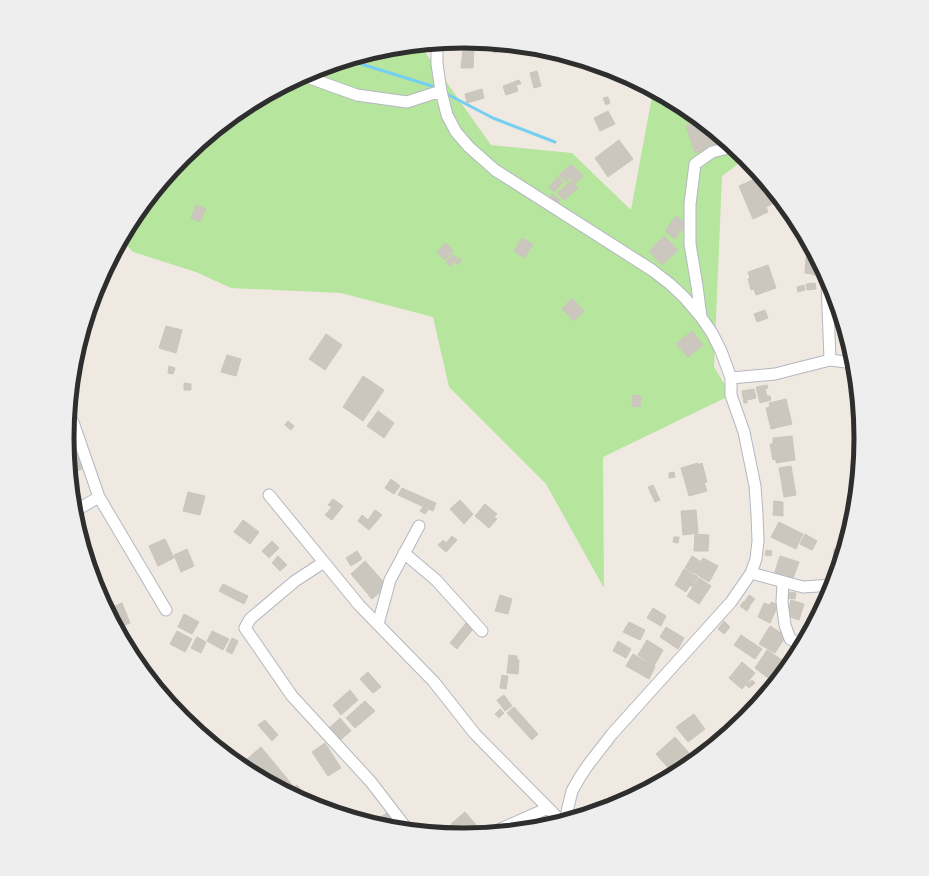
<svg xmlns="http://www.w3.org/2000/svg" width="929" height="876" font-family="'Nunito Sans',sans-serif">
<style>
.green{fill:#b6e59e}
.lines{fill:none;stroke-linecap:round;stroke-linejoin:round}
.stream{stroke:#75cff0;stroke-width:3}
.building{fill:#cbc7bf;stroke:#cbc5ba}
.minor-casing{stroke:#b4b7c1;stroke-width:13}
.minor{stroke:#fff;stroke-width:11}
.rim{fill:none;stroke:#2e2e2e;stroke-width:5}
</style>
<rect width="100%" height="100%" fill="#efe9e1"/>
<path class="green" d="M 420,45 L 491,145 L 572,153 L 631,210 L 653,91 L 685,108 L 746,158 L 722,176 L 714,367 L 731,395 L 603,457 L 604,588 L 546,484 L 449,387 L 433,317 L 341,293 L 231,288 L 196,272 L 133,252 L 122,240 L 135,217 L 184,157 L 244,108 L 313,71 L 387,49 Z"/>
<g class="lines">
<path class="stream" d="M 348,60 L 432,86 L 438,89
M 445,93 L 493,118 L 555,142"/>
</g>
<path class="building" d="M 490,44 L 502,45 L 504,49 L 494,53 Z
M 463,49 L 474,50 L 473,68 L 461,68 Z
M 537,71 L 541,86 L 534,88 L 530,73 Z
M 519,80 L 521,84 L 516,85 L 518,91 L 506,95 L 503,86 Z
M 482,89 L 484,98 L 467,103 L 465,94 Z
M 608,97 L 610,103 L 606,105 L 603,98 Z
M 608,111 L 615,124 L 600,131 L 594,118 Z
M 701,121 L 710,128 L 716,146 L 695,153 L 686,126 Z
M 619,140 L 633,159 L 608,177 L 595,158 Z
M 571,164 L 583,176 L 575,184 L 570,178 L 566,182 L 559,175 Z
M 761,176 L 772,204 L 766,207 L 768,212 L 753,219 L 739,186 Z
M 558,177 L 563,182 L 554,192 L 549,187 Z
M 571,181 L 578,188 L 564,200 L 557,193 Z
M 553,194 L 560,200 L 557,204 L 549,198 Z
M 196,205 L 206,209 L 200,222 L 191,218 Z
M 676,216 L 686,224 L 675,239 L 665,231 Z
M 664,236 L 678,250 L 662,265 L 649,251 Z
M 522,238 L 533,245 L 524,258 L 514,251 Z
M 445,243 L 453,250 L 445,260 L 437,253 Z
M 452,254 L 457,258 L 451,266 L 446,262 Z
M 806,257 L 816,258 L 824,273 L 824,276 L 813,275 L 813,274 L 805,273 Z
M 458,258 L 462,260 L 458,265 L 455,262 Z
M 768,265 L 776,288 L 756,295 L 754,289 L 751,290 L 748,279 L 750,278 L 748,272 Z
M 815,283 L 816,289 L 807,290 L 806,284 Z
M 804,285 L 805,290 L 798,292 L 797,287 Z
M 572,298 L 584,311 L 574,321 L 562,309 Z
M 765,310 L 768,318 L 757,322 L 754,314 Z
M 166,326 L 182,330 L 176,353 L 159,348 Z
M 692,331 L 703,345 L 688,357 L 676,344 Z
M 326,334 L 342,345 L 325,370 L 309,359 Z
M 227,355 L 241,359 L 236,376 L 221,372 Z
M 169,366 L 175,368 L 173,374 L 168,373 Z
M 363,376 L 384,390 L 363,421 L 343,407 Z
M 184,383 L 191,384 L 191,390 L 184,390 Z
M 767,385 L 768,388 L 765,389 L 767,396 L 770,396 L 771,400 L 760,403 L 756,387 Z
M 754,389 L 756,398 L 747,400 L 747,403 L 744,403 L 742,391 Z
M 633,395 L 641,396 L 640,407 L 632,406 Z
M 786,399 L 792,424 L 771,429 L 766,408 L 770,407 L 769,403 Z
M 378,411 L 394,423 L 384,438 L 367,426 Z
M 288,421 L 294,426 L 291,430 L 285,425 Z
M 792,436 L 795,460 L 776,463 L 776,459 L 773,460 L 770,444 L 773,444 L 773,438 Z
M 79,453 L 86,467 L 71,474 L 69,458 Z
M 698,463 L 698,465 L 702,463 L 707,482 L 704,483 L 707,491 L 689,496 L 681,468 Z
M 791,466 L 796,495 L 784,497 L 779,468 Z
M 674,472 L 675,477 L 669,478 L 669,473 Z
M 391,479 L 400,486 L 394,494 L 385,488 Z
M 653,485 L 660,500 L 655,502 L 648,487 Z
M 402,488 L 436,503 L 433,511 L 398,495 Z
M 188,492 L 205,496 L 200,515 L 183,511 Z
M 333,499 L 343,506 L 332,520 L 325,515 L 332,507 L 328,505 Z
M 460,500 L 473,514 L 464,524 L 450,509 Z
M 774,501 L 783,502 L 783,516 L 773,515 Z
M 485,504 L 497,514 L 494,517 L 497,519 L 489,528 L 475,516 Z
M 423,507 L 428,510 L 425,514 L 420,511 Z
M 375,510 L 382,515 L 369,530 L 358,521 L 362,515 L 368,520 Z
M 696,510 L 698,533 L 683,535 L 681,511 Z
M 243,520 L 259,532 L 250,544 L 234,532 Z
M 779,522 L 803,534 L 796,549 L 771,537 Z
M 84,533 L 89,545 L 85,547 L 81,534 Z
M 695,534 L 709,535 L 708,551 L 694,551 Z
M 805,534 L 817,541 L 812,550 L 800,544 Z
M 452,536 L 457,540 L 446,552 L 438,545 L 443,540 L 446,543 Z
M 674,537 L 679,537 L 678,543 L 673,542 Z
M 165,539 L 174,558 L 158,566 L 149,546 Z
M 272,541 L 279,548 L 269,558 L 262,551 Z
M 187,549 L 194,566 L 181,572 L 174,555 Z
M 834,549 L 843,550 L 837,571 L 838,559 L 833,559 Z
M 766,550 L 772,551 L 771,556 L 765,555 Z
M 357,551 L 362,559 L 351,566 L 346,558 Z
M 278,556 L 287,565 L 280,571 L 272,563 Z
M 692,556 L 700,561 L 693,573 L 685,568 Z
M 780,556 L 799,562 L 792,581 L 774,575 Z
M 703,558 L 718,566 L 709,582 L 694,573 Z
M 365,561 L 387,586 L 372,599 L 351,574 Z
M 684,569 L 698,577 L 692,587 L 690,585 L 686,592 L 675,585 Z
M 699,578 L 711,586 L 699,604 L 687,596 Z
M 223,584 L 248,596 L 244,604 L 219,591 Z
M 788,592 L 796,593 L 795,599 L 787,598 Z
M 500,595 L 512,599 L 508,614 L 495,611 Z
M 749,595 L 755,599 L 750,605 L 745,601 Z
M 791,600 L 804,604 L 799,620 L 787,616 Z
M 744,601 L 750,606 L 747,611 L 740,606 Z
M 771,602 L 778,605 L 770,623 L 758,617 L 764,603 L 770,605 Z
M 122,603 L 130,623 L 118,628 L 108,609 Z
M 653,608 L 666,616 L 661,626 L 647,618 Z
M 184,614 L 199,622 L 192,634 L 178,627 Z
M 724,621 L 730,627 L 724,634 L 718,629 Z
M 629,622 L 645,630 L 640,640 L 623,632 Z
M 466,623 L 473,629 L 457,649 L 450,643 Z
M 770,626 L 786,636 L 775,653 L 759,644 Z
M 666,627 L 684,638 L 678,649 L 660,637 Z
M 177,631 L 192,639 L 185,652 L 170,644 Z
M 212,631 L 229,639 L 223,650 L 207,641 Z
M 741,635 L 762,649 L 755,659 L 734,645 Z
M 197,637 L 206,642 L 201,653 L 191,648 Z
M 232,638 L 238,641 L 232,654 L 226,651 Z
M 127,639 L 133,651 L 131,652 L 125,640 Z
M 647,640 L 663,650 L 654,666 L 638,655 Z
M 618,641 L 631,649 L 626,658 L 613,651 Z
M 767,650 L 785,662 L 772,681 L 755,668 Z
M 633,654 L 655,667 L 649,679 L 626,666 Z
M 509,655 L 517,656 L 517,660 L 519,660 L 518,674 L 507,673 Z
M 788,660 L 791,663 L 786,669 L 783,667 Z
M 742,662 L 755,673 L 742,689 L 729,678 Z
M 368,672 L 381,687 L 373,693 L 360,679 Z
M 502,675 L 508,676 L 506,689 L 500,688 Z
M 752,680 L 755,683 L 749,688 L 746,685 Z
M 350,690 L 358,700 L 341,715 L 333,705 Z
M 504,695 L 512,706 L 505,711 L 497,700 Z
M 365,701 L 375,711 L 355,728 L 346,718 Z
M 514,707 L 538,734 L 532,740 L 507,713 Z
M 500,709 L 504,713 L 499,718 L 495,714 Z
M 694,714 L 705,729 L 688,742 L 676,727 Z
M 340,718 L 351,731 L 338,742 L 327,730 Z
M 265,720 L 278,735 L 272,741 L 258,725 Z
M 675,737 L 689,753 L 670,770 L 656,754 Z
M 325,743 L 341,768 L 328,776 L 312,752 Z
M 261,747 L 294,787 L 297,785 L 313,805 L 244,768 L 240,765 Z
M 388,812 L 397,825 L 393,828 L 387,827 L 372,823 Z
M 465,812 L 483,833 L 460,835 L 451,824 Z"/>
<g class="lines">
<defs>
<path id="minor" d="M 437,44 L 437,64 L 441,91 L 447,115 L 456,132 L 469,147 L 495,170 L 652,270 L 670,284 L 684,297 L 701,317 L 712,333 L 721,351 L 731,378 L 731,395 L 744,432 L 755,486 L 757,514 L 758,541 L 756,559 L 751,573 L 731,602 L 612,734 L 588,765 L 580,777 L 572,791 L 565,820
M 304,76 L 357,95 L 407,102 L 441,91
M 827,282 L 830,360
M 701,317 L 697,286 L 690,244 L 690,204 L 695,164 L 712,152 L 732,147
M 731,378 L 775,374 L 830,360 L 854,363
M 70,416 L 74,425 L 99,497 L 166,610
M 269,495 L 359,605 L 434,682 L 475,734 L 561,821
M 75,511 L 99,497
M 404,553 L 436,580 L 482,631
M 324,562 L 295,581 L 250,619 L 245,628 L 292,696 L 371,782 L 407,829
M 751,573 L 803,587 L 833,585
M 783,582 L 782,602 L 785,625 L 790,639 L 802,645
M 378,624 L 390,580 L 419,526
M 494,832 L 548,808"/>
</defs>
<use href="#minor" class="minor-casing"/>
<use href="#minor" class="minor"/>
</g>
<path d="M0 0H929V876H0ZM74 438a390 390 0 1 1 780 0a390 390 0 1 1-780 0Z" fill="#eee" fill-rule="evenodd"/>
<path class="rim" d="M74 438a390 390 0 1 1 780 0a390 390 0 1 1-780 0Z"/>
</svg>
